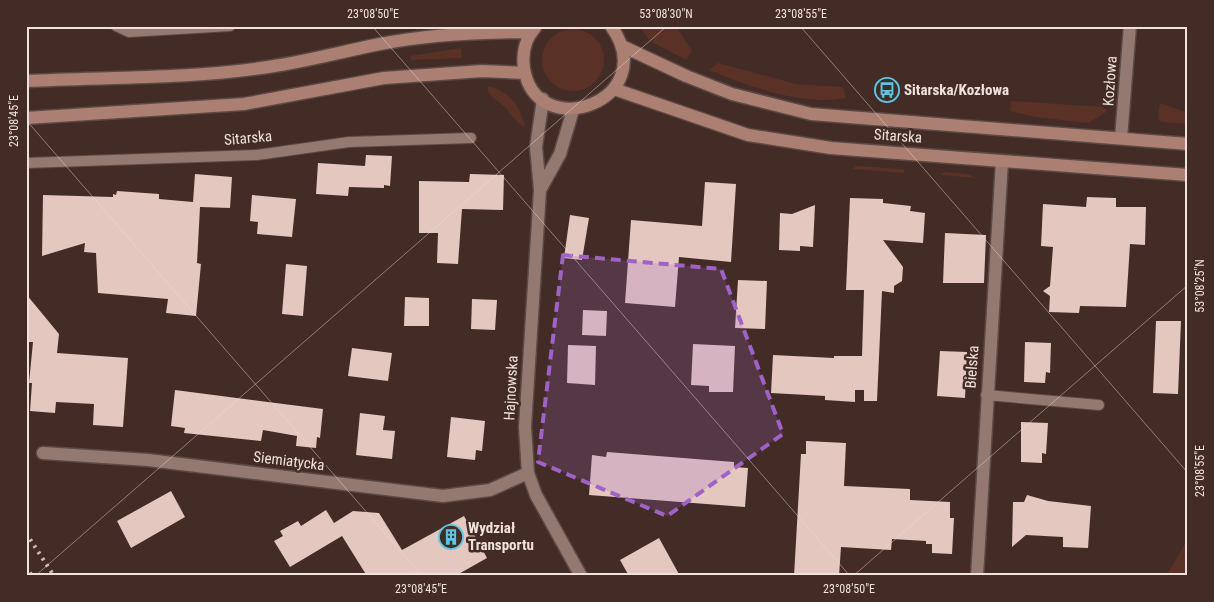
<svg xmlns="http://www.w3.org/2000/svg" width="1214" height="602" font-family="'Roboto Condensed',sans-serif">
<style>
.green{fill:#5a3126}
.building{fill:#e4c7be}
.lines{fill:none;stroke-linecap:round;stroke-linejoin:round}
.lane-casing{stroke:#5c4944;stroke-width:12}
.street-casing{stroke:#5c4944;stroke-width:15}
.secondary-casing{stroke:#5c4944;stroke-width:15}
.lane{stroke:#947971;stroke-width:10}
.street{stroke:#947971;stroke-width:12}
.secondary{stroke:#ab7f72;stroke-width:12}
.rail{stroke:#c8b7b2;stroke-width:4;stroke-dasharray:2.5 5;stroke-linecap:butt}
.marked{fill:#9e62c8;fill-opacity:0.2;stroke:#9e62c8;stroke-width:4;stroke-dasharray:10 6;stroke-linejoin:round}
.ticks{fill:none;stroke:#f0e1dc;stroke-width:1;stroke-opacity:0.45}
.labels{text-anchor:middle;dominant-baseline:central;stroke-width:5;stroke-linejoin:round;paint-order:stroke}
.street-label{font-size:15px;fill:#f0e1dc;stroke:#432c25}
.poi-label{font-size:15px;font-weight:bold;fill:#f0e1dc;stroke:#432c25;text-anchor:start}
.neatline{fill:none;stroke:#f0e1dc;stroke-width:2}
.ticks-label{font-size:12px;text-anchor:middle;fill:#f0e1dc}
</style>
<rect width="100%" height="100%" fill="#432c25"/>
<path class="green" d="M 639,26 L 676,26 L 692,51 L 686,60 L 650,41 Z
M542 60a31 31 0 1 1 62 0a31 31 0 1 1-62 0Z
M 461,48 L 462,58 L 411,60 L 410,56 Z
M 718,63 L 796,84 L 843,87 L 846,98 C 801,106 750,87 709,70 Z
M 487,86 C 508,90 521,106 525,127 L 518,123 L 505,107 L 492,97 L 488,91 Z
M 1011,101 L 1103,107 L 1108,111 L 1088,123 L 1035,117 L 1010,111 Z
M 1160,103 L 1188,113 L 1188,124 L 1162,122 L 1158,119 Z
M 856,166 L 904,169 L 904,173 L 853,169 Z
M 945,172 L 967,174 L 977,178 L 940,175 Z
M 1188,539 L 1188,576 L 1166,576 Z"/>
<path class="building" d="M 366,155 L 392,156 L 390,186 L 384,185 L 384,188 L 349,187 L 348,196 L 316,194 L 318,163 L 365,166 Z
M 195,174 L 232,177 L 230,208 L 200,207 L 197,263 L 201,264 L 196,316 L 166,313 L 168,299 L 98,293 L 96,253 L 84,252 L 85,243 L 42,256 L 43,195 L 113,197 L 113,194 L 116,195 L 117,191 L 159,194 L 159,199 L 193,202 Z
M 470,174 L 504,175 L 503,210 L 462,209 L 458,264 L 437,263 L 438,233 L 419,233 L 419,181 L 469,182 Z
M 705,182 L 736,184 L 731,262 L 679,257 L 675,307 L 625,303 L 631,220 L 702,226 Z
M 252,195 L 296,199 L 292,237 L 257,234 L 258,222 L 250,221 Z
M 1087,197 L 1116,198 L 1116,207 L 1146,207 L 1145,245 L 1130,244 L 1126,307 L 1080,306 L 1079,313 L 1049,312 L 1050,296 L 1043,291 L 1050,286 L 1053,247 L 1041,246 L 1043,204 L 1086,207 Z
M 850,198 L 883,199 L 883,203 L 911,206 L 910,211 L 925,213 L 923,243 L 883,240 L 903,267 L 902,281 L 894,286 L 894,293 L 882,291 L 877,401 L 864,401 L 864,390 L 855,390 L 855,402 L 825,400 L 825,396 L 771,393 L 773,355 L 834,358 L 834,356 L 862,356 L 864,290 L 846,290 Z
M 815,205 L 813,247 L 800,246 L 800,251 L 779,250 L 780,213 L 792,214 Z
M 570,215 L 589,218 L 582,260 L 564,258 Z
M 945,233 L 986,235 L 984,283 L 943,283 Z
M 286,264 L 307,266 L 303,316 L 282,314 Z
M 738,280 L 767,281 L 765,329 L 735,328 Z
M 26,294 L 59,334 L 57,353 L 128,358 L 123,427 L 93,425 L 94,404 L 56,402 L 55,413 L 30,411 L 32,383 L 29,383 L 33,342 L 26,342 Z
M 405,297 L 429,298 L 429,326 L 404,326 Z
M 472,299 L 497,300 L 495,330 L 471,329 Z
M 583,310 L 607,311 L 606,336 L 582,335 Z
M 1156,321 L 1181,321 L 1178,394 L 1153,393 Z
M 1025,342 L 1051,343 L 1050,373 L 1046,372 L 1045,383 L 1024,382 Z
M 693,344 L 735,346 L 733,392 L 709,392 L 709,386 L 691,385 Z
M 568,345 L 596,346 L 595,385 L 567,383 Z
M 352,348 L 392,353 L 388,381 L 348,376 Z
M 940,351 L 967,352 L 965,398 L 937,396 Z
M 175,390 L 323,409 L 320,438 L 317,437 L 316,448 L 296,446 L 297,436 L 263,430 L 261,441 L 184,433 L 185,428 L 171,426 Z
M 360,413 L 385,416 L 383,430 L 395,431 L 392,459 L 356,455 Z
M 451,417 L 485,421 L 482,451 L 476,450 L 475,460 L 447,457 Z
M 1021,422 L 1048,423 L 1046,454 L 1042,453 L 1042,463 L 1021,462 Z
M 806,441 L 846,443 L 844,486 L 910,489 L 910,500 L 950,502 L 950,518 L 954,518 L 952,554 L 932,553 L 932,544 L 926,544 L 926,541 L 892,539 L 891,550 L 841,547 L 839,576 L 794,576 L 801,454 L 806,454 Z
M 607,452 L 734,462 L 734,467 L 748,468 L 745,507 L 589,495 L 592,455 L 606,457 Z
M 171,491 L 185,517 L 131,548 L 117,521 Z
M 1027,495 L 1048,501 L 1091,506 L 1088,548 L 1063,547 L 1063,537 L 1026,535 L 1012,547 L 1013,502 L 1024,502 Z
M 326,510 L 334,523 L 353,511 L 379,513 L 402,550 L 464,516 L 487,558 L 455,576 L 367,576 L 342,536 L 290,567 L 274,541 L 283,536 L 280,531 L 298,521 L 301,526 Z
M 659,538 L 680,576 L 629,576 L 620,560 Z"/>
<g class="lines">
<defs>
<path id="lane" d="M 116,26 L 129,32 L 230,26
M 26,163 L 257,155 L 349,142 L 471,138
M 986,395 L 1099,405"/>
<path id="street" d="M 543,99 L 536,147 L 540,190 L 525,427 L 528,473 L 536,495 L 581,576
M 1121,138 L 1130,26
M 540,190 L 560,154 L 573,110
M 43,453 L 148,460 L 443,496 L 490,490 L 528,473
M 977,576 L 1002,161"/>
<path id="secondary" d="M 535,28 C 525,39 522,54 524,68 C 536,146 664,100 611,26
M 622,46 L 686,76 L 732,94 L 811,114 L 1188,144
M 26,81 C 104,77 184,79 261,68 C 301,63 340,52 380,44 C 430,34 480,32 531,32
M 614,89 L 748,135 L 831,148 L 1188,175
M 26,118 L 244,104 L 384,78 L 482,71 L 525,73"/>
</defs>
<use href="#lane" class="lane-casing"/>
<use href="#street" class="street-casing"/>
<use href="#secondary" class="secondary-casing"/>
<use href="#lane" class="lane"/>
<use href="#street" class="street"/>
<use href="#secondary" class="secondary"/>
<path class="rail" d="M 26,533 L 54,576
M 26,566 L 32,576"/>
</g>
<path class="marked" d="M 563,255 L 721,269 L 783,434 L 667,516 L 538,462 Z"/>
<path class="ticks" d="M 372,26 L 850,576M 800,26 L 1188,473M 26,120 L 422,576M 35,576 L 667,26M 853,576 L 1188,285"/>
<defs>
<symbol id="bus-ring" viewBox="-11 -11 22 22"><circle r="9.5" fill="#432c25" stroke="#59c8e4" stroke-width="1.5"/><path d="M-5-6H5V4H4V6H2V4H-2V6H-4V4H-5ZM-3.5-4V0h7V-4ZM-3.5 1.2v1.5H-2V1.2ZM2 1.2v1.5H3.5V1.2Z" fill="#59c8e4"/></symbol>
<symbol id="building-ring" viewBox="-11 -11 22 22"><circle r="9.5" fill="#432c25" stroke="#59c8e4" stroke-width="1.5"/><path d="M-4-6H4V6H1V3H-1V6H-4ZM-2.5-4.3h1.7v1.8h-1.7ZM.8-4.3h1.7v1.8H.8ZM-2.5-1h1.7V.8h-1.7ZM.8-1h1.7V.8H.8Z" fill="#59c8e4"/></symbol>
</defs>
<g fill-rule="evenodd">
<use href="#bus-ring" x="873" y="76" width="28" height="28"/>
<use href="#building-ring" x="437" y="523" width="28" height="28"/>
</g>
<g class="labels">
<g class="street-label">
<text transform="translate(1110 81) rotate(-86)">Kozłowa</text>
<text transform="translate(898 136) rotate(4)">Sitarska</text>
<text transform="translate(248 138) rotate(-5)">Sitarska</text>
<text transform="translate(972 367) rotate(-86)">Bielska</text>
<text transform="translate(511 388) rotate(-87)">Hajnowska</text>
<text transform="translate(289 461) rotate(7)">Siemiatycka</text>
</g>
<g class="poi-label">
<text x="904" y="90">Sitarska/Kozłowa</text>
<text x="468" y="528">Wydział<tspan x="468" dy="17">Transportu</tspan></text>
</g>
</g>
<rect width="1214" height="602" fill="none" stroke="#432c25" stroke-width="55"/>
<rect x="28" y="28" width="1158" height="546" class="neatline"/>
<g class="ticks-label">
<text x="373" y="18">23°08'50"E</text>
<text x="666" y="18">53°08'30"N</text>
<text x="801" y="18">23°08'55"E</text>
<text transform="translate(14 121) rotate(-90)" y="4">23°08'45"E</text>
<text transform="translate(1200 286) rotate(-90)" y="4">53°08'25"N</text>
<text transform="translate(1200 471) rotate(-90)" y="4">23°08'55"E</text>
<text x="421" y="593">23°08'45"E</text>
<text x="849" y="593">23°08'50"E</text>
</g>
</svg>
